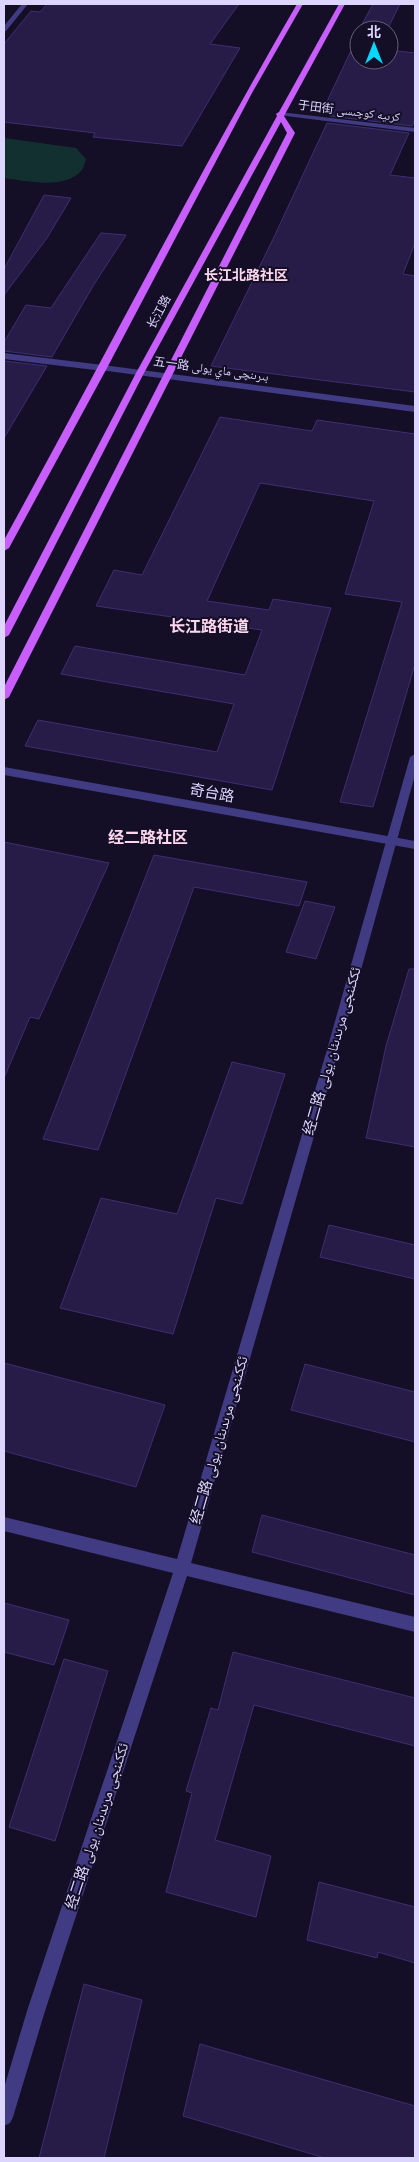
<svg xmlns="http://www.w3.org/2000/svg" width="419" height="2162" font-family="Figtree,'Noto Naskh Arabic','Noto Sans SC',sans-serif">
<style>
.green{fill:#133030}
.building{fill:#261c47;stroke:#3f2e72}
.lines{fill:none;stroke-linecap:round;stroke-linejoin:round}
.minor{fill:#413b84;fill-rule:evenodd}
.tertiary{fill:#413b84;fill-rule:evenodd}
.primary{fill:#c85efd;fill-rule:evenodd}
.labels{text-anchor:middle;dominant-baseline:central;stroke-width:4;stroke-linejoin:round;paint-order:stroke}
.far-street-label{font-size:12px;fill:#dcd5fe;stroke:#140f26}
.far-neighbourhood-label{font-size:14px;font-weight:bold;fill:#fed7ee;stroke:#140f26}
.street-label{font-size:15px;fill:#dcd5fe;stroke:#140f26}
.far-district-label{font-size:16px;font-weight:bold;fill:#fed7ee;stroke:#140f26}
.neighbourhood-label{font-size:16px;font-weight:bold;fill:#fed7ee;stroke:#140f26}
</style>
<rect width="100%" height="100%" fill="#140f26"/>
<path class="green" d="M 4,138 L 76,148 L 86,159 C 85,162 84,167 82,170 C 66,190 26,181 4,178 Z"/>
<path class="building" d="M 47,4 L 239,4 L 210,44 L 240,48 L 182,146 L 93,137 L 95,133 L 4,122 L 4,44 L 31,11 L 40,12 Z
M 373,4 L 400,4 L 387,30 L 359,30 Z
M 359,30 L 359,60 L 389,60 L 389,50 L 415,53 L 415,119 L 412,126 L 330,116 L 331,113 L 322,112 L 356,40 L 354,40 Z
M 327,123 L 409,133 L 390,175 L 415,178 L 415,243 L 403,274 L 415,276 L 415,392 L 211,366 L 274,237 Z
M 44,195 L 71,198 L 47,238 L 4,295 L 4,269 Z
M 101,233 L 126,235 L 93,286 L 52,357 L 4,351 L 4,342 L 26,305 L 51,308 Z
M 4,361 L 47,366 L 4,438 Z
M 220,417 L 312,431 L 317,420 L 415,434 L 415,664 L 373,807 L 340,802 L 402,602 L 345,594 L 374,501 L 260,483 L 207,601 L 269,610 L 273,599 L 331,608 L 272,790 L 25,746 L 38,720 L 217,752 L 234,704 L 61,674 L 75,646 L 245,675 L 262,630 L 96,606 L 114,570 L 142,575 Z
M 4,842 L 109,863 L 39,1019 L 30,1017 L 4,1078 Z
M 154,855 L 307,882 L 299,906 L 194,887 L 98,1150 L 43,1139 Z
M 305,901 L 335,907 L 316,959 L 286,952 Z
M 409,969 L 415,969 L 415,1147 L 366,1138 L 386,1046 Z
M 232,1062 L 285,1074 L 242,1204 L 216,1198 L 173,1334 L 60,1308 L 101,1198 L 177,1214 Z
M 329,1225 L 415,1245 L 415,1279 L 320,1257 Z
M 4,1363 L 165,1405 L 136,1487 L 4,1451 Z
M 305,1364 L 415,1392 L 415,1442 L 291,1410 Z
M 262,1515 L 415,1555 L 415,1595 L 252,1552 Z
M 4,1603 L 69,1620 L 54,1665 L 4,1652 Z
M 233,1652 L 415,1698 L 415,1746 L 254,1705 L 215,1840 L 271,1856 L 256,1917 L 166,1892 L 192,1793 L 186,1791 L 211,1708 L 218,1710 Z
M 64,1659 L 108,1671 L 55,1841 L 9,1827 Z
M 319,1882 L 415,1907 L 415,1963 L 378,1952 L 377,1958 L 307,1940 Z
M 84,1984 L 142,2000 L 104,2158 L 39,2158 Z
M 200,2044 L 415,2106 L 415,2158 L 325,2158 L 183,2116 Z"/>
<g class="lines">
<path class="minor" d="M 22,4 L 28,4 L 6,31 L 4,32 L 4,26 Z
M 280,112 L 415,128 L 415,132 L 278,115 L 276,114 Z
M 103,365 L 415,406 L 415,412 L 100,370 L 100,366 Z
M 415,754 L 415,775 L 338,1053 L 191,1563 L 415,1617 L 415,1632 L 187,1576 L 45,2011 L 13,2117 L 10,2123 L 4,2126 L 4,2088 L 27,2011 L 173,1573 L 4,1531 L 4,1517 L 177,1559 L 326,1053 L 410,757 Z"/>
<path class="tertiary" d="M 4,353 L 103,365 L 107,368 L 103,371 L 4,359 Z
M 4,767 L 415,841 L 415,849 L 4,775 Z"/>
<path class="primary" d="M 297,4 L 303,4 L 252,93 L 107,368 L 9,548 L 4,551 L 4,540 C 102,362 195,180 297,4 Z
M 339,4 L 345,4 L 284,116 L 295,133 L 9,697 L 4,700 L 4,687 L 287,133 L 281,122 L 144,373 L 9,635 L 4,638 L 4,626 L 136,373 L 277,116 L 276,114 L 279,112 Z"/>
</g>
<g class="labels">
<g class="far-street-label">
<text transform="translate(349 111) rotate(7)">于田街 كرىيە كوچىسى</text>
<text transform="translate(159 312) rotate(-62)">长江路</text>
<text transform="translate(211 369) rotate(8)">五一路 بىرىنچى ماي يولى</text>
</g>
<g class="far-neighbourhood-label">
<text x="246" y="275">长江北路社区</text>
</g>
<g class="street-label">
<text transform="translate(212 793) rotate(10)">奇台路</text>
<text transform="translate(332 1051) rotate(-74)">经二路 ئككىنجى مرىدىئان يولى</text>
<text transform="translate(219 1440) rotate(-74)">经二路 ئككىنجى مرىدىئان يولى</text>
<text transform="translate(97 1826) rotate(-72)">经二路 ئككىنجى مرىدىئان يولى</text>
</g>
<g class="far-district-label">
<text x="209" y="626">长江路街道</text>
</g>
<g class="neighbourhood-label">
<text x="148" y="837">经二路社区</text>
</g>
</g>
<rect width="419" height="2162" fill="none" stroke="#dcd5fe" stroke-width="10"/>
<g transform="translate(374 45)"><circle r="24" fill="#140f26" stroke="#645e7c"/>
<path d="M0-4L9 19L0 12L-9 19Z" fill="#04d8fc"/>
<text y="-8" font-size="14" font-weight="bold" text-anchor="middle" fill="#dcd5fe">北</text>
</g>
</svg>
